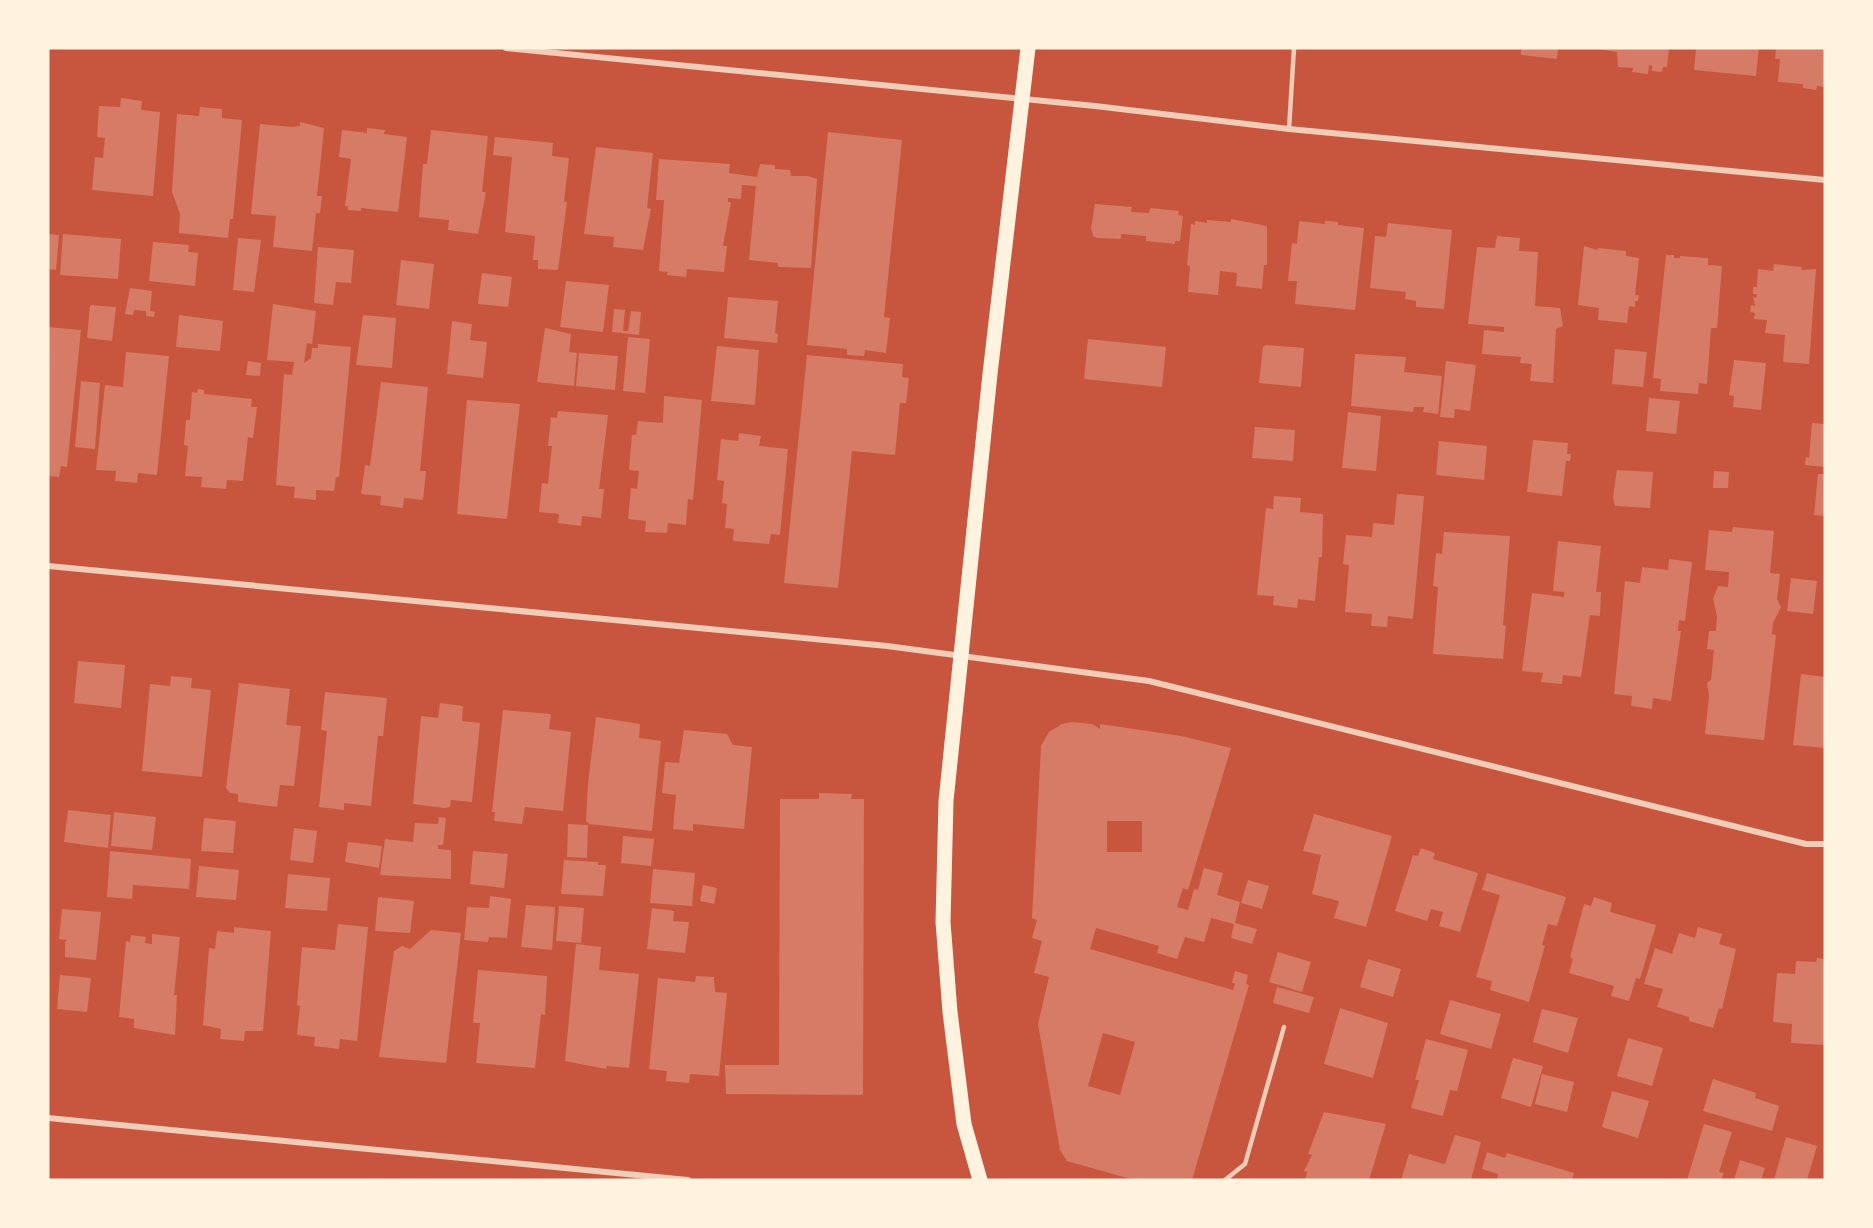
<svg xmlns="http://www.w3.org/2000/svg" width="1873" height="1228" font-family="'Exo 2',sans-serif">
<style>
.building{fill:#d67c66;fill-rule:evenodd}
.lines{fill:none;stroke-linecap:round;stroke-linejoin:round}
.service{stroke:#f1ccb7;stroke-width:4.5}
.minor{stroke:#f1ccb7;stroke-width:6}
.primary{stroke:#fff3e0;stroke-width:15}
</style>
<rect width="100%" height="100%" fill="#c8553d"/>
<path class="building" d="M 1521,48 L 1558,48 L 1557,59 L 1521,55 Z
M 1591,48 L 1669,48 L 1667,67 L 1663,67 L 1662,72 L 1652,71 L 1652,66 L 1649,65 L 1648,74 L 1632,72 L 1633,68 L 1618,67 L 1617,52 Z
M 1696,48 L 1759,48 L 1756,76 L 1694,70 Z
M 1776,48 L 1825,48 L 1825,87 L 1817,86 L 1816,90 L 1803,88 L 1803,84 L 1778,82 L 1780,59 L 1775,59 Z
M 121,98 L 142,101 L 141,110 L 160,112 L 153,196 L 92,190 L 95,157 L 103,158 L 105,138 L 97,137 L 99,106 L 120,107 Z
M 200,107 L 222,109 L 222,118 L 242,120 L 233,219 L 230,219 L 228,238 L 179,233 L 180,214 L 172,192 L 177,114 L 199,116 Z
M 300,122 L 324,128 L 317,196 L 322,196 L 320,213 L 316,213 L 312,251 L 273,247 L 276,216 L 251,214 L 260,124 L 292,127 L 300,126 Z
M 367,128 L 385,130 L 384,134 L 407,137 L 398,212 L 361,208 L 361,211 L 348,210 L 348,206 L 345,206 L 351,159 L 339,157 L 342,130 L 367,133 Z
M 431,130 L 488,136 L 482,192 L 486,192 L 478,234 L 448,230 L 449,220 L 419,217 L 423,164 L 427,164 Z
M 828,132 L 902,140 L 884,317 L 890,318 L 886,353 L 865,350 L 864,356 L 847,355 L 847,349 L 807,345 Z
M 495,137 L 553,143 L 552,156 L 569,158 L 564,202 L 567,202 L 558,270 L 538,269 L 538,260 L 533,260 L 535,236 L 505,232 L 512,157 L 493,155 Z
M 596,147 L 653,153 L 647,208 L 651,209 L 643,250 L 613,247 L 614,237 L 584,234 Z
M 659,159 L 730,164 L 729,173 L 757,177 L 760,164 L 775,165 L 775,169 L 790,170 L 791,176 L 808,176 L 817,179 L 811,268 L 778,267 L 778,263 L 749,260 L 756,186 L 742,185 L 741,199 L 728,198 L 728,202 L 731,202 L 723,246 L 727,246 L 724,272 L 687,269 L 686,277 L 667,275 L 668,272 L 659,271 L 664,200 L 656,200 Z
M 1095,204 L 1132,207 L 1131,212 L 1149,213 L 1150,208 L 1179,211 L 1178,215 L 1183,216 L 1180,241 L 1175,241 L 1175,244 L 1146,241 L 1146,236 L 1121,234 L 1121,239 L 1097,238 L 1093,236 L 1091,228 Z
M 1231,219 L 1267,226 L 1267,265 L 1264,265 L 1262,289 L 1236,286 L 1237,273 L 1220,271 L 1218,295 L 1188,292 L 1190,266 L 1187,265 L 1191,224 L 1195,225 L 1195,221 L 1207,223 L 1207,220 L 1231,222 Z
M 1299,221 L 1325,224 L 1325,221 L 1330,221 L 1338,222 L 1338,225 L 1364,228 L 1355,310 L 1295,304 L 1297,281 L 1288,281 L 1292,243 L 1297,244 Z
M 1388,223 L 1452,230 L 1444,309 L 1416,307 L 1416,301 L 1405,299 L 1406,292 L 1370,288 L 1375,236 L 1386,237 Z
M 48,234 L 59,235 L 56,270 L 48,269 Z
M 63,234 L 121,239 L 118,279 L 60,275 Z
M 1497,236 L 1520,238 L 1519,251 L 1538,252 L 1535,306 L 1560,308 L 1563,326 L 1556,329 L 1553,383 L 1530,381 L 1532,364 L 1520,363 L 1521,357 L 1482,354 L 1484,330 L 1504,332 L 1504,327 L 1468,324 L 1477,247 L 1495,248 Z
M 238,238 L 261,240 L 254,292 L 233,290 Z
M 153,242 L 189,245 L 188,252 L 198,253 L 195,286 L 149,281 Z
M 1584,246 L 1597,250 L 1598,248 L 1626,251 L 1626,256 L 1639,258 L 1635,295 L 1639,295 L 1638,301 L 1635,301 L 1635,307 L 1629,306 L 1627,323 L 1598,320 L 1599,308 L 1578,305 Z
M 318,247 L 354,250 L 351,283 L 336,282 L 333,305 L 314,303 Z
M 1666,255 L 1674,255 L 1674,258 L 1680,258 L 1680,256 L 1708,258 L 1708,265 L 1722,266 L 1717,328 L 1711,328 L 1707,384 L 1699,383 L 1698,394 L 1660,391 L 1661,379 L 1653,378 Z
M 401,260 L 434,264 L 429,309 L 396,305 Z
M 1774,264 L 1802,267 L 1801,270 L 1816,269 L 1809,364 L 1783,362 L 1785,335 L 1765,333 L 1767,320 L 1754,319 L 1755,313 L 1750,312 L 1751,305 L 1755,306 L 1753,297 L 1756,298 L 1757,294 L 1753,294 L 1753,287 L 1757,287 L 1758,269 L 1773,271 Z
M 482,273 L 512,277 L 508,307 L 478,304 Z
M 566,281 L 609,285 L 603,332 L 560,327 Z
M 130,288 L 152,291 L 150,311 L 155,312 L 154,317 L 146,316 L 146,311 L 134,310 L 133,315 L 125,314 Z
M 728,297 L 778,301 L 775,333 L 778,334 L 777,343 L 724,338 Z
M 273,304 L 316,311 L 312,344 L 307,343 L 304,363 L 311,358 L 312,348 L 318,348 L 318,344 L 351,347 L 339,477 L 336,477 L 334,491 L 316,490 L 316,500 L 294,498 L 295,487 L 276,485 L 284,374 L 292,375 L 294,362 L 267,360 Z
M 90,305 L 116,307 L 112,341 L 87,338 Z
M 614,309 L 625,310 L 623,331 L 628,331 L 631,311 L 641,312 L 639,335 L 612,332 Z
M 179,315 L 223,321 L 220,351 L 176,347 Z
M 363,315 L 396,318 L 392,368 L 356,365 Z
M 452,321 L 472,324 L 470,340 L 487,342 L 483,378 L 447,374 Z
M 48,327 L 81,330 L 67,467 L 61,466 L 59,477 L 48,476 Z
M 545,328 L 571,334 L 569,352 L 577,353 L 574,386 L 537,382 Z
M 628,337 L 650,339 L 645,393 L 623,391 Z
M 1088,339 L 1166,347 L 1162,387 L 1084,379 Z
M 1266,345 L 1304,348 L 1301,387 L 1259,383 L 1263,347 Z
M 717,346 L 759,350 L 755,405 L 711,401 Z
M 1615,349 L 1647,352 L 1643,387 L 1612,384 Z
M 126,352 L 169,356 L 157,475 L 138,473 L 137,483 L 115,481 L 116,471 L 96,470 L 105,385 L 123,387 Z
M 579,353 L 618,356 L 615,390 L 576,386 Z
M 1355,354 L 1406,357 L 1404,372 L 1442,376 L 1438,414 L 1423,412 L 1424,407 L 1414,407 L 1413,412 L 1351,406 Z
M 807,355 L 903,364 L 902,377 L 909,378 L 906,403 L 900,403 L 895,455 L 852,451 L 838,588 L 784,583 Z
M 1734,360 L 1766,363 L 1761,410 L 1733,407 L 1734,396 L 1729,395 Z
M 248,361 L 261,363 L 260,376 L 246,375 Z
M 1446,361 L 1476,365 L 1470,411 L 1455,409 L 1454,418 L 1440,417 Z
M 81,381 L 100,383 L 95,449 L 75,447 Z
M 381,382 L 428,387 L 420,471 L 426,471 L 423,500 L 404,498 L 403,508 L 380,505 L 381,496 L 361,494 L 365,465 L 370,466 Z
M 198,389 L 204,390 L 204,394 L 252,399 L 251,407 L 257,407 L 253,438 L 248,437 L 243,481 L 227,480 L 226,489 L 201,487 L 202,477 L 185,476 L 188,446 L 184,445 L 186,420 L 190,420 L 192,392 L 197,393 Z
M 664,396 L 702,400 L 693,500 L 688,499 L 686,525 L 668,523 L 667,533 L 645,532 L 646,521 L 628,519 L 631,488 L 637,489 L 639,471 L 629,470 L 632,435 L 636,435 L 638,421 L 663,423 Z
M 1649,398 L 1680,401 L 1676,434 L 1646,431 Z
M 467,400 L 520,404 L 507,519 L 457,514 Z
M 558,411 L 608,415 L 599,489 L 604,489 L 601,518 L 582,516 L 581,526 L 558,523 L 559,514 L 539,512 L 542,483 L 548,484 L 552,446 L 548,446 L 551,417 L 557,418 Z
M 1348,412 L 1381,416 L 1376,471 L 1342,468 Z
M 1812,423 L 1825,424 L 1825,467 L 1805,465 L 1806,457 L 1809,458 Z
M 1255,427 L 1295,430 L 1293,461 L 1252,458 Z
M 739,433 L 761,436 L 759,446 L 788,449 L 780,535 L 771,534 L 769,544 L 733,541 L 734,529 L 725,528 L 727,504 L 722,503 L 724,481 L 717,480 L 721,439 L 738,441 Z
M 1533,440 L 1568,443 L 1567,454 L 1571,454 L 1570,461 L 1566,461 L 1562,496 L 1527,492 Z
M 1439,441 L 1487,446 L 1484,480 L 1436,475 Z
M 1617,470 L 1653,472 L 1650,508 L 1615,506 L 1613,497 Z
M 1714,471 L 1729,472 L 1728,488 L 1713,488 Z
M 1818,474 L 1825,474 L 1825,516 L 1814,515 Z
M 1397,494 L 1424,496 L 1413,619 L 1388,616 L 1387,627 L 1371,626 L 1372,614 L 1345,612 L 1349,565 L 1343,564 L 1346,535 L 1372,537 L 1373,523 L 1394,525 Z
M 1274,496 L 1301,498 L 1300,512 L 1323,514 L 1322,557 L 1319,557 L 1315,601 L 1298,599 L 1297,608 L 1273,605 L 1274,596 L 1257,595 L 1266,508 L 1273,509 Z
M 1733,527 L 1774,531 L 1770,573 L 1780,574 L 1777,599 L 1781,607 L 1773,623 L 1772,634 L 1776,635 L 1764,740 L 1705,734 L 1709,696 L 1707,683 L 1711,680 L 1714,650 L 1707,649 L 1709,631 L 1716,631 L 1717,616 L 1713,599 L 1718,586 L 1728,587 L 1729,572 L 1705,570 L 1709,530 L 1732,532 Z
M 1444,532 L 1510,536 L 1503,625 L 1506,626 L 1503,659 L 1433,654 L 1438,587 L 1433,586 L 1436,553 L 1442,554 Z
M 1558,541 L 1601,546 L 1596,592 L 1601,592 L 1600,616 L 1590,615 L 1581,677 L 1563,675 L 1562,684 L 1541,682 L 1543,673 L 1522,671 L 1532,593 L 1564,597 L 1564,592 L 1553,591 Z
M 1669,559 L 1692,562 L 1685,621 L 1679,620 L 1678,631 L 1681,631 L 1671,701 L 1653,698 L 1652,709 L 1631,706 L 1632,696 L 1614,694 L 1625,581 L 1640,583 L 1642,567 L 1668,570 Z
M 1791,578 L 1817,581 L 1813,614 L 1787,611 Z
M 78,661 L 125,665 L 121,708 L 74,703 Z
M 1801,674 L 1825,677 L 1825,748 L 1793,745 Z
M 171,676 L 192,678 L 191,688 L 211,690 L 202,777 L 142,771 L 150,684 L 170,686 Z
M 239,683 L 290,689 L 286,725 L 301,726 L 294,786 L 280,785 L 277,807 L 238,802 L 238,794 L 230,793 L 226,788 Z
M 325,692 L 387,698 L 383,736 L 378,736 L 371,806 L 344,803 L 344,810 L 319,807 L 327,731 L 321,730 Z
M 440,703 L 463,706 L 462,721 L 480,723 L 472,802 L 451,800 L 450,807 L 444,808 L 413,804 L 421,716 L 438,718 Z
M 503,710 L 551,714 L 549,729 L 571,732 L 563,811 L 525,807 L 522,824 L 494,821 L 495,812 L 492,812 Z
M 596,717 L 640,724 L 639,738 L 661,741 L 652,831 L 589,824 L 586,820 L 588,783 Z
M 1072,722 L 1092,724 L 1100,729 L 1100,724 L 1181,736 L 1231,748 L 1188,890 L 1183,888 L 1177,907 L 1188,910 L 1194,889 L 1198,890 L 1204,868 L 1223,873 L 1217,895 L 1240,902 L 1235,923 L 1257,929 L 1252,944 L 1231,938 L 1234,924 L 1211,918 L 1204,942 L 1185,937 L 1177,959 L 1157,953 L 1159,946 L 1096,928 L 1090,949 L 1233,990 L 1235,983 L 1232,983 L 1235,971 L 1248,975 L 1246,984 L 1249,985 L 1192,1180 L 1134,1180 L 1067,1161 L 1060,1150 L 1038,1024 L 1049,977 L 1034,973 L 1042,941 L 1032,938 L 1037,920 L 1032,918 L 1041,746 L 1049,732 L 1062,724 ZM 1107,821 L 1142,821 L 1142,852 L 1107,852 ZM 1103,1033 L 1135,1042 L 1120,1095 L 1088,1086 Z
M 684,730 L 727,734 L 733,745 L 752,747 L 744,829 L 693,824 L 693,831 L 673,829 L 676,795 L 662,793 L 665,762 L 679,763 Z
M 819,793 L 852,794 L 851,799 L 864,799 L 863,1095 L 726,1094 L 725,1065 L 779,1065 L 780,799 L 819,799 Z
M 68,810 L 111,815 L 108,848 L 64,842 Z
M 114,812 L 156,817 L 152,850 L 111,846 Z
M 1314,814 L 1392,836 L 1366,927 L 1334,918 L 1339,901 L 1312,894 L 1321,855 L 1303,851 Z
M 439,817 L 446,818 L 443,845 L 438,845 L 438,849 L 451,850 L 451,879 L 380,875 L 385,839 L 413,842 L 415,823 L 438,824 Z
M 204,818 L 236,821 L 233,853 L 201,851 Z
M 568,824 L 588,825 L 587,858 L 567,857 Z
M 294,828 L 317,831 L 313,863 L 290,860 Z
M 623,836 L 654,839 L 651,866 L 621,863 Z
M 348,842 L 382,846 L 379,868 L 345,862 Z
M 1421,848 L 1435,853 L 1433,859 L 1478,873 L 1460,932 L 1439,926 L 1443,912 L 1431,909 L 1427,921 L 1395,911 L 1413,855 L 1418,856 Z
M 110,851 L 191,859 L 189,889 L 133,885 L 132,899 L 107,897 Z
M 473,851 L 508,854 L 504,888 L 470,884 Z
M 564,860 L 598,862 L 598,865 L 606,865 L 603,896 L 561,894 Z
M 199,866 L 239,870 L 236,900 L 196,897 Z
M 653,869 L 695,873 L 692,906 L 650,903 Z
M 1487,873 L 1566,897 L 1557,926 L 1548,924 L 1542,945 L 1545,946 L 1529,1002 L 1490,990 L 1492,981 L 1476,977 L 1500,895 L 1482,890 Z
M 288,874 L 330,878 L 327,911 L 285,908 Z
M 1248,880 L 1269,886 L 1262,909 L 1241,903 Z
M 703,885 L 717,888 L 714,904 L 700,901 Z
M 490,896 L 511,899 L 507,938 L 489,937 L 488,942 L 464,940 L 467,907 L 489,908 Z
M 378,897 L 414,901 L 410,933 L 375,931 Z
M 1594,897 L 1612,903 L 1610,912 L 1656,925 L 1640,979 L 1636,978 L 1629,1001 L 1611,996 L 1614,986 L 1569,973 L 1573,959 L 1570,957 L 1584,904 L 1591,906 Z
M 526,905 L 555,907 L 552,950 L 521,947 Z
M 559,906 L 584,908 L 581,943 L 556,941 Z
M 652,908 L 674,911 L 673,921 L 689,922 L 685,953 L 647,949 Z
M 62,909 L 101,912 L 96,960 L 65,957 L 65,942 L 67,940 L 59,939 Z
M 338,924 L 368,927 L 357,1041 L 340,1039 L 339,1049 L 314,1046 L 315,1037 L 297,1035 L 300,1006 L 297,1005 L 302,947 L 335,950 Z
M 234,927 L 271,931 L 263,1031 L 245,1031 L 244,1041 L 220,1039 L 221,1029 L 203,1025 L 209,948 L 215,949 L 217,931 L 234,933 Z
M 1698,927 L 1722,934 L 1719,944 L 1736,949 L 1722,1009 L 1719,1008 L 1713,1028 L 1689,1021 L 1689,1017 L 1657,1007 L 1663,989 L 1644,984 L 1655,948 L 1672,954 L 1679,933 L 1695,938 Z
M 431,930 L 461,933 L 446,1063 L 379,1057 L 394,951 L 402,946 L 410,949 Z
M 152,934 L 180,937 L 174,995 L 177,995 L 175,1035 L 134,1028 L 134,1019 L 119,1017 L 126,941 L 130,942 L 131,935 L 146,937 L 145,943 L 152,944 Z
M 576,944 L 601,947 L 599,970 L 639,974 L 629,1068 L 607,1066 L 606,1069 L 565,1061 Z
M 1278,952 L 1311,962 L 1302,992 L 1269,982 Z
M 1817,958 L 1825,959 L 1825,1045 L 1791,1043 L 1792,1024 L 1773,1022 L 1777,973 L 1795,974 L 1796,961 L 1816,962 Z
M 1368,959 L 1401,969 L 1393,997 L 1360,987 Z
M 478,970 L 547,976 L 545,1015 L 541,1014 L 535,1068 L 476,1063 L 480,1023 L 473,1023 Z
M 60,975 L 91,978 L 87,1012 L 57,1009 Z
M 696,976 L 714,977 L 715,992 L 727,993 L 719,1076 L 690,1074 L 689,1083 L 666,1081 L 667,1071 L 649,1069 L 658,978 L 695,982 Z
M 1277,987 L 1314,997 L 1309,1013 L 1273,1003 Z
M 1450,1000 L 1501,1014 L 1491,1049 L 1440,1034 Z
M 1340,1008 L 1388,1023 L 1373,1078 L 1324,1064 Z
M 1542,1009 L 1578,1018 L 1568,1053 L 1533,1042 Z
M 1628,1038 L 1663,1048 L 1652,1086 L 1617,1076 Z
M 1426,1039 L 1468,1050 L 1457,1091 L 1450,1090 L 1443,1116 L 1411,1108 L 1419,1080 L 1415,1080 Z
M 1513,1058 L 1543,1066 L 1531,1107 L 1501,1098 Z
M 1542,1074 L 1574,1082 L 1567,1112 L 1535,1104 Z
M 1713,1079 L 1756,1093 L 1755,1098 L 1779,1106 L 1772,1131 L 1703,1111 Z
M 1612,1091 L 1649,1101 L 1638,1138 L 1602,1127 Z
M 1324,1112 L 1386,1124 L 1369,1180 L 1305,1180 L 1307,1172 L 1304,1171 L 1312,1155 L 1308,1154 Z
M 1704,1124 L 1732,1132 L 1719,1172 L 1724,1173 L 1721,1180 L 1687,1180 Z
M 1455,1135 L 1481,1142 L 1471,1180 L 1401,1180 L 1409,1154 L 1445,1164 Z
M 1786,1137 L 1817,1146 L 1807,1180 L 1774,1180 Z
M 1487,1152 L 1505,1158 L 1507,1153 L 1574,1173 L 1572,1180 L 1497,1180 L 1498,1174 L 1482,1169 Z
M 1740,1160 L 1765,1168 L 1761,1180 L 1734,1180 Z"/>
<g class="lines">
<path class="service" d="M 1289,129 L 1294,48
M 1225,1180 L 1245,1164 L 1284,1027"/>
<path class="minor" d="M 506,48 L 1095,106 L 1289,129 L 1825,180
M 48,566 L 887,646 L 1149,681 L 1806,844 L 1825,844
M 48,1118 L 688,1180"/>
<path class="primary" d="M 980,1180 L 964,1124 L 950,1012 L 943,922 L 946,801 L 990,374 L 1028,48"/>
</g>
<rect width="1873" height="1228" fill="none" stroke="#fff3e0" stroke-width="99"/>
</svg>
